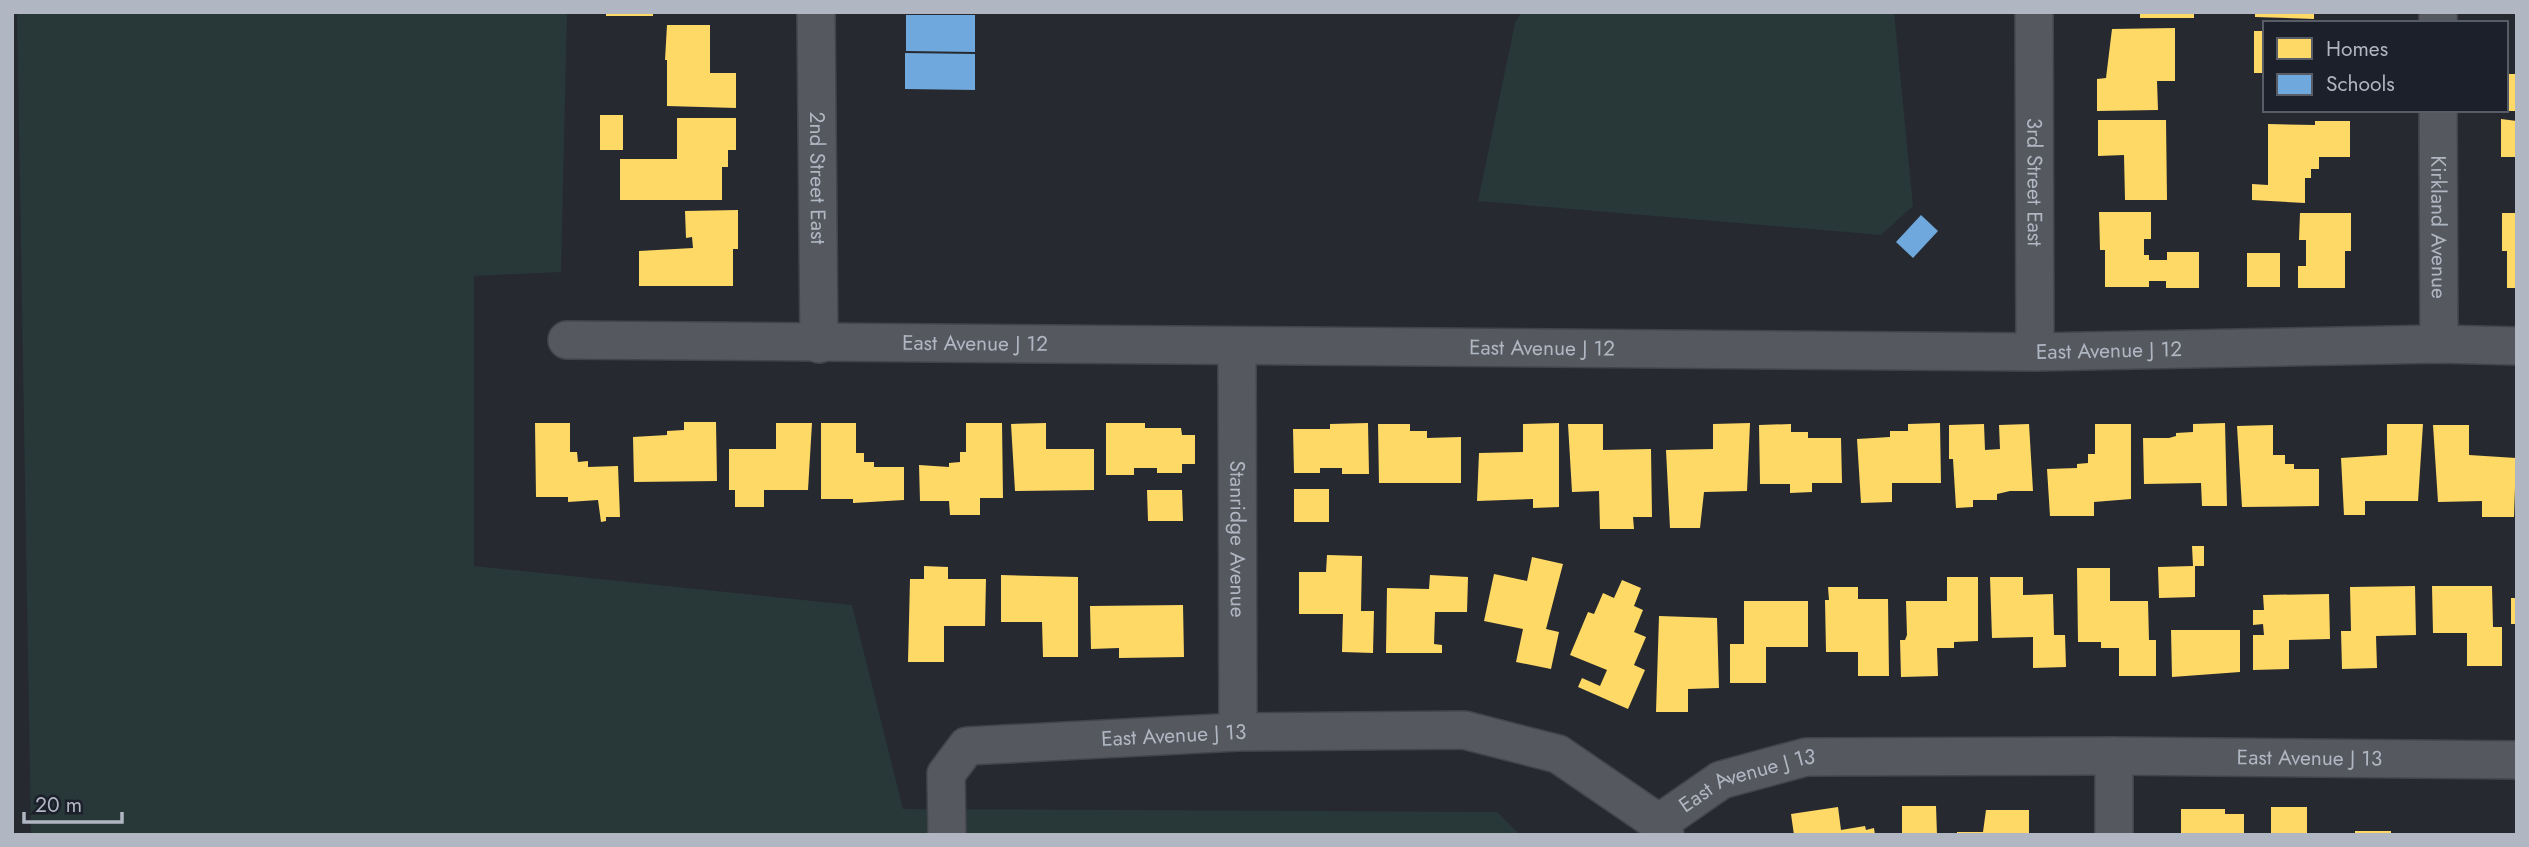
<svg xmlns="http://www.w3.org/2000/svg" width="2529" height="847" font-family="Jost,sans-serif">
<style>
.green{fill:#283738}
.homes{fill:#ffd966}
.schools{fill:#6fa8dc}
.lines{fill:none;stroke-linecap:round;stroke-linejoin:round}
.minor-casing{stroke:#424449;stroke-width:40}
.minor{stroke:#55585f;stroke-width:37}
.labels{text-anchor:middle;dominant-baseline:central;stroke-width:7;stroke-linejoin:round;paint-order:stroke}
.street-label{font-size:21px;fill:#b0b6c2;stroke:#1b202a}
</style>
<rect width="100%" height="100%" fill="#262a30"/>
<path class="green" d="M 17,12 L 567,12 L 561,272 L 474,276 L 474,566 L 852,605 L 903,809 L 1497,812 L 1520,835 L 31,835 Z
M 1522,12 L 1894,12 L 1913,206 L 1881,235 L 1478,201 L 1515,23 Z"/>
<path class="homes" d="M 606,12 L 653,12 L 653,16 L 606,16 Z
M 2140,12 L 2194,12 L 2194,18 L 2140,18 Z
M 2255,12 L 2314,12 L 2314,19 L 2255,17 Z
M 667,25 L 710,25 L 710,73 L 736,73 L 736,108 L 667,106 L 667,60 L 665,60 Z
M 2175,28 L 2175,81 L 2157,81 L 2158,110 L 2097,111 L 2097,79 L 2106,78 L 2112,29 Z
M 2254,31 L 2265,31 L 2265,73 L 2254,73 Z
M 2506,74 L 2517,74 L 2517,111 L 2506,111 Z
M 600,115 L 623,115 L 623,150 L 600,150 Z
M 677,118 L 736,118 L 736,150 L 728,150 L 728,167 L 722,167 L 722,200 L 620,200 L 620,159 L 677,159 Z
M 2501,119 L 2517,121 L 2517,157 L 2501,157 Z
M 2098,120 L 2166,120 L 2167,200 L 2125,200 L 2124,155 L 2098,156 Z
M 2315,121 L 2350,121 L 2350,157 L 2319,157 L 2319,169 L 2311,169 L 2311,178 L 2305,178 L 2305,203 L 2252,200 L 2252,184 L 2268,185 L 2268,124 L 2315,125 Z
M 738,210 L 738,249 L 733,249 L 733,286 L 639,286 L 639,251 L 693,248 L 692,237 L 686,238 L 685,211 Z
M 2099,212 L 2151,212 L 2151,239 L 2144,239 L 2144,255 L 2149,255 L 2149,260 L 2167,260 L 2167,252 L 2199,252 L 2199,288 L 2166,288 L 2166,281 L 2149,281 L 2149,287 L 2105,287 L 2105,250 L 2100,250 Z
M 2300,213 L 2351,213 L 2351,251 L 2345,251 L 2345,288 L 2298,288 L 2298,266 L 2306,266 L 2306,240 L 2299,240 Z
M 2502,213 L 2517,213 L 2517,288 L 2507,288 L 2507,251 L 2502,251 Z
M 2247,253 L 2280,253 L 2280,287 L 2247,287 Z
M 684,422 L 716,422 L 717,481 L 634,482 L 633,437 L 667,435 L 667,431 L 684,430 Z
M 535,423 L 570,423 L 570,452 L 577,452 L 578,462 L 588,461 L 588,467 L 618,466 L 620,517 L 606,517 L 606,521 L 601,522 L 598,500 L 568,502 L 568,497 L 536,497 Z
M 776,423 L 812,423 L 808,490 L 764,490 L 764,507 L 735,507 L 735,490 L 729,490 L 729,449 L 776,449 Z
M 821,423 L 856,423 L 856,453 L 864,453 L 864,462 L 874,462 L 874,467 L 904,467 L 904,500 L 853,503 L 853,499 L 821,499 Z
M 966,423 L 1002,423 L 1003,498 L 980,498 L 980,515 L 950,515 L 949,501 L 920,501 L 919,465 L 949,467 L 949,463 L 960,462 L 960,452 L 966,452 Z
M 1046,423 L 1046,449 L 1094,449 L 1094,490 L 1015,491 L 1011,424 Z
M 1106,423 L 1145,423 L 1145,428 L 1181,428 L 1182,435 L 1195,435 L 1195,464 L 1182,464 L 1182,473 L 1157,473 L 1157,468 L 1134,468 L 1134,475 L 1106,475 Z
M 1368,423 L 1369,474 L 1342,474 L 1342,468 L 1320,468 L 1320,473 L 1294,473 L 1293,429 L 1330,429 L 1330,424 Z
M 1559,423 L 1559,507 L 1533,508 L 1533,499 L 1477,501 L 1479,453 L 1523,452 L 1523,424 Z
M 1750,423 L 1747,491 L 1704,492 L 1700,528 L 1670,528 L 1666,450 L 1713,449 L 1713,424 Z
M 1940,423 L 1941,483 L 1892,483 L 1892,502 L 1861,503 L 1857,439 L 1890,437 L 1890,431 L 1908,431 L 1908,424 Z
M 2225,423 L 2227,506 L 2202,506 L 2201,483 L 2144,484 L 2143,438 L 2169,438 L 2176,436 L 2176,433 L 2193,432 L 2193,424 Z
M 1378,424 L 1410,424 L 1410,431 L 1427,431 L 1427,438 L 1461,437 L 1461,483 L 1379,483 Z
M 1568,424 L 1603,424 L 1603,450 L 1651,449 L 1652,517 L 1633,517 L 1634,529 L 1600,529 L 1599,491 L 1572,492 Z
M 1791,424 L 1791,432 L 1808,432 L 1808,438 L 1841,438 L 1842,483 L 1812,483 L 1812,492 L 1790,493 L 1790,484 L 1760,484 L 1759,425 Z
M 1984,424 L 1985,450 L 2000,449 L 1999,425 L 2029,424 L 2033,491 L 2010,491 L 1997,494 L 1997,500 L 1973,500 L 1973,507 L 1956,508 L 1953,459 L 1949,459 L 1949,425 Z
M 2095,424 L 2131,424 L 2131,499 L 2094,502 L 2094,516 L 2050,516 L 2047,469 L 2077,468 L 2077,464 L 2088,463 L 2088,454 L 2095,454 Z
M 2387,424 L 2423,424 L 2418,501 L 2365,501 L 2365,515 L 2344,515 L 2341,458 L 2387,455 Z
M 2273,425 L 2273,455 L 2285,455 L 2285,464 L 2294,464 L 2294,469 L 2319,469 L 2319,506 L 2242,507 L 2237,426 Z
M 2433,425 L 2469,425 L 2469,455 L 2516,458 L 2514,517 L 2482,517 L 2482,501 L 2438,502 Z
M 1294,489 L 1329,489 L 1329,522 L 1294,522 Z
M 1147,490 L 1182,490 L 1183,521 L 1148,521 Z
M 2192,546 L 2204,546 L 2204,566 L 2195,566 L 2195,597 L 2159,598 L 2158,567 L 2193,566 Z
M 1327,555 L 1362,556 L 1361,611 L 1374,611 L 1373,653 L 1342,652 L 1343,614 L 1299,614 L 1299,572 L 1326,572 Z
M 1532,557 L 1563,564 L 1546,629 L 1559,632 L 1551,669 L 1516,662 L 1523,629 L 1484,621 L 1494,574 L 1527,581 Z
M 924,566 L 948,567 L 948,579 L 986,579 L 985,626 L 944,626 L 944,662 L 908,662 L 910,579 L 924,579 Z
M 2077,568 L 2110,568 L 2110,601 L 2148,601 L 2149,640 L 2156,640 L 2156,676 L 2119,676 L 2119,648 L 2101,648 L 2101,642 L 2078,642 Z
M 1001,575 L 1078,577 L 1078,657 L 1043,657 L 1042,622 L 1001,622 Z
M 1430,575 L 1468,577 L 1467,612 L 1435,612 L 1434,644 L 1442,645 L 1442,653 L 1386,653 L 1387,588 L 1429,589 Z
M 1947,577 L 1978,577 L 1978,641 L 1954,642 L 1954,648 L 1937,648 L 1938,676 L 1901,677 L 1900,640 L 1905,640 L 1907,635 L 1906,601 L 1947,601 Z
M 1990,577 L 2023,577 L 2023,595 L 2053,594 L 2054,635 L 2065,635 L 2066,667 L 2033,668 L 2033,637 L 1992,638 Z
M 1622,580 L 1641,588 L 1634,606 L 1643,610 L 1634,632 L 1646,637 L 1634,665 L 1645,670 L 1628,709 L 1578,687 L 1582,678 L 1600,686 L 1607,670 L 1570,655 L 1588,612 L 1594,614 L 1603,593 L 1614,598 Z
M 2415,586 L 2416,635 L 2376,636 L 2377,668 L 2342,669 L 2341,631 L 2351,631 L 2350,587 Z
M 2432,586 L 2492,586 L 2493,627 L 2502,627 L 2502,666 L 2467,666 L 2467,633 L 2433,633 Z
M 1828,587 L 1858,587 L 1858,599 L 1888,599 L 1889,676 L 1858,676 L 1858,652 L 1826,652 L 1825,600 L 1829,600 Z
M 2329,594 L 2330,639 L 2289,640 L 2289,669 L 2253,670 L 2253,635 L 2264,635 L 2263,624 L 2253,625 L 2253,610 L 2264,610 L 2263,595 Z
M 2511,598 L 2517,598 L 2517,624 L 2511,624 Z
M 1744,601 L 1808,601 L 1808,647 L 1766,647 L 1766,683 L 1730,683 L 1730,644 L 1744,644 Z
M 1183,605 L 1184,657 L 1119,658 L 1119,648 L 1091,649 L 1090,606 Z
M 1659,616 L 1717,618 L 1719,688 L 1688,689 L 1688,712 L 1656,712 Z
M 2171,630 L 2240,630 L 2240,672 L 2172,677 Z
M 1902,806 L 1936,806 L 1937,835 L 1902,835 Z
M 1838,807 L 1841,830 L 1865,826 L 1866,830 L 1874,828 L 1875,835 L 1794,835 L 1791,814 Z
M 2271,807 L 2307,807 L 2307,835 L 2271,835 Z
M 2181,809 L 2225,809 L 2225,814 L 2244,814 L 2244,835 L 2181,835 Z
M 1986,810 L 2029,810 L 2029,835 L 1957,835 L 1957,832 L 1983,832 Z
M 2355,831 L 2391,831 L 2391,835 L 2355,835 Z"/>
<path class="schools" d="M 906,15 L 975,15 L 975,52 L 906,51 Z
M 905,53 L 975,54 L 975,90 L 905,89 Z
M 1921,215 L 1938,231 L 1913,258 L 1896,242 Z"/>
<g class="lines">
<defs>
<g id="minor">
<path id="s1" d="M 816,12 L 819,344"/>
<path id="s2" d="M 2034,12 L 2035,352"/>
<path d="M 2438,12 L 2438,23"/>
<path id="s3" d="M 2438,110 L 2439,344"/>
<path id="s4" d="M 567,340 L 2035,352 L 2439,344 L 2517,346"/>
<path id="s5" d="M 1237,347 L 1238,732"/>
<path d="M 2114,756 L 2114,835"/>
<path id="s6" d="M 1659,823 L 1721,780 L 1806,757 L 2114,756 L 2517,760"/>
<path id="s7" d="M 947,835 L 946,774 L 967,746 L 1238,732 L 1464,730 L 1558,754 L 1659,823 L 1665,835"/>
</g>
</defs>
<use href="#minor" class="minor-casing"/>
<use href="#minor" class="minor"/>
</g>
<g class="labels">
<g class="street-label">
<text stroke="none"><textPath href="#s1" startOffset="166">2nd Street East</textPath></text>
<text stroke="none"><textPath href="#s2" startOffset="170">3rd Street East</textPath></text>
<text stroke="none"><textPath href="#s3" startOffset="117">Kirkland Avenue</textPath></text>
<text stroke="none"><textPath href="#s4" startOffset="408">East Avenue J 12</textPath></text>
<text stroke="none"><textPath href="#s4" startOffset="975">East Avenue J 12</textPath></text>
<text stroke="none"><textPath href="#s4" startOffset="1542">East Avenue J 12</textPath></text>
<text stroke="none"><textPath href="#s5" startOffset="192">Stanridge Avenue</textPath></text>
<text stroke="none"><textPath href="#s7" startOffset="303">East Avenue J 13</textPath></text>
<text stroke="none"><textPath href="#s6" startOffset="667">East Avenue J 13</textPath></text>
<text stroke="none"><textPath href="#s6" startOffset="100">East Avenue J 13</textPath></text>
</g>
</g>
<rect width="2529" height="847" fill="none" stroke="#b0b6c2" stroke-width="28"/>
<rect x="2263" y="21" width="245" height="91" fill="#1b202a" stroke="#575c67" stroke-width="2"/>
<rect x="2277" y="38" width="35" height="21" fill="#ffd966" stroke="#575c67" stroke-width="2"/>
<text x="2326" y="56" font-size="21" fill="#b0b6c2">Homes</text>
<rect x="2277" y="74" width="35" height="21" fill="#6fa8dc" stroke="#575c67" stroke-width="2"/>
<text x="2326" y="91" font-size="21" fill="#b0b6c2">Schools</text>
<path d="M24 812v10h98v-10" fill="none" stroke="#b0b6c2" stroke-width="3.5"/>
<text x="35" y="812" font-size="21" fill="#b0b6c2" stroke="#1b202a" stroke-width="5" paint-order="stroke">20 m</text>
</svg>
